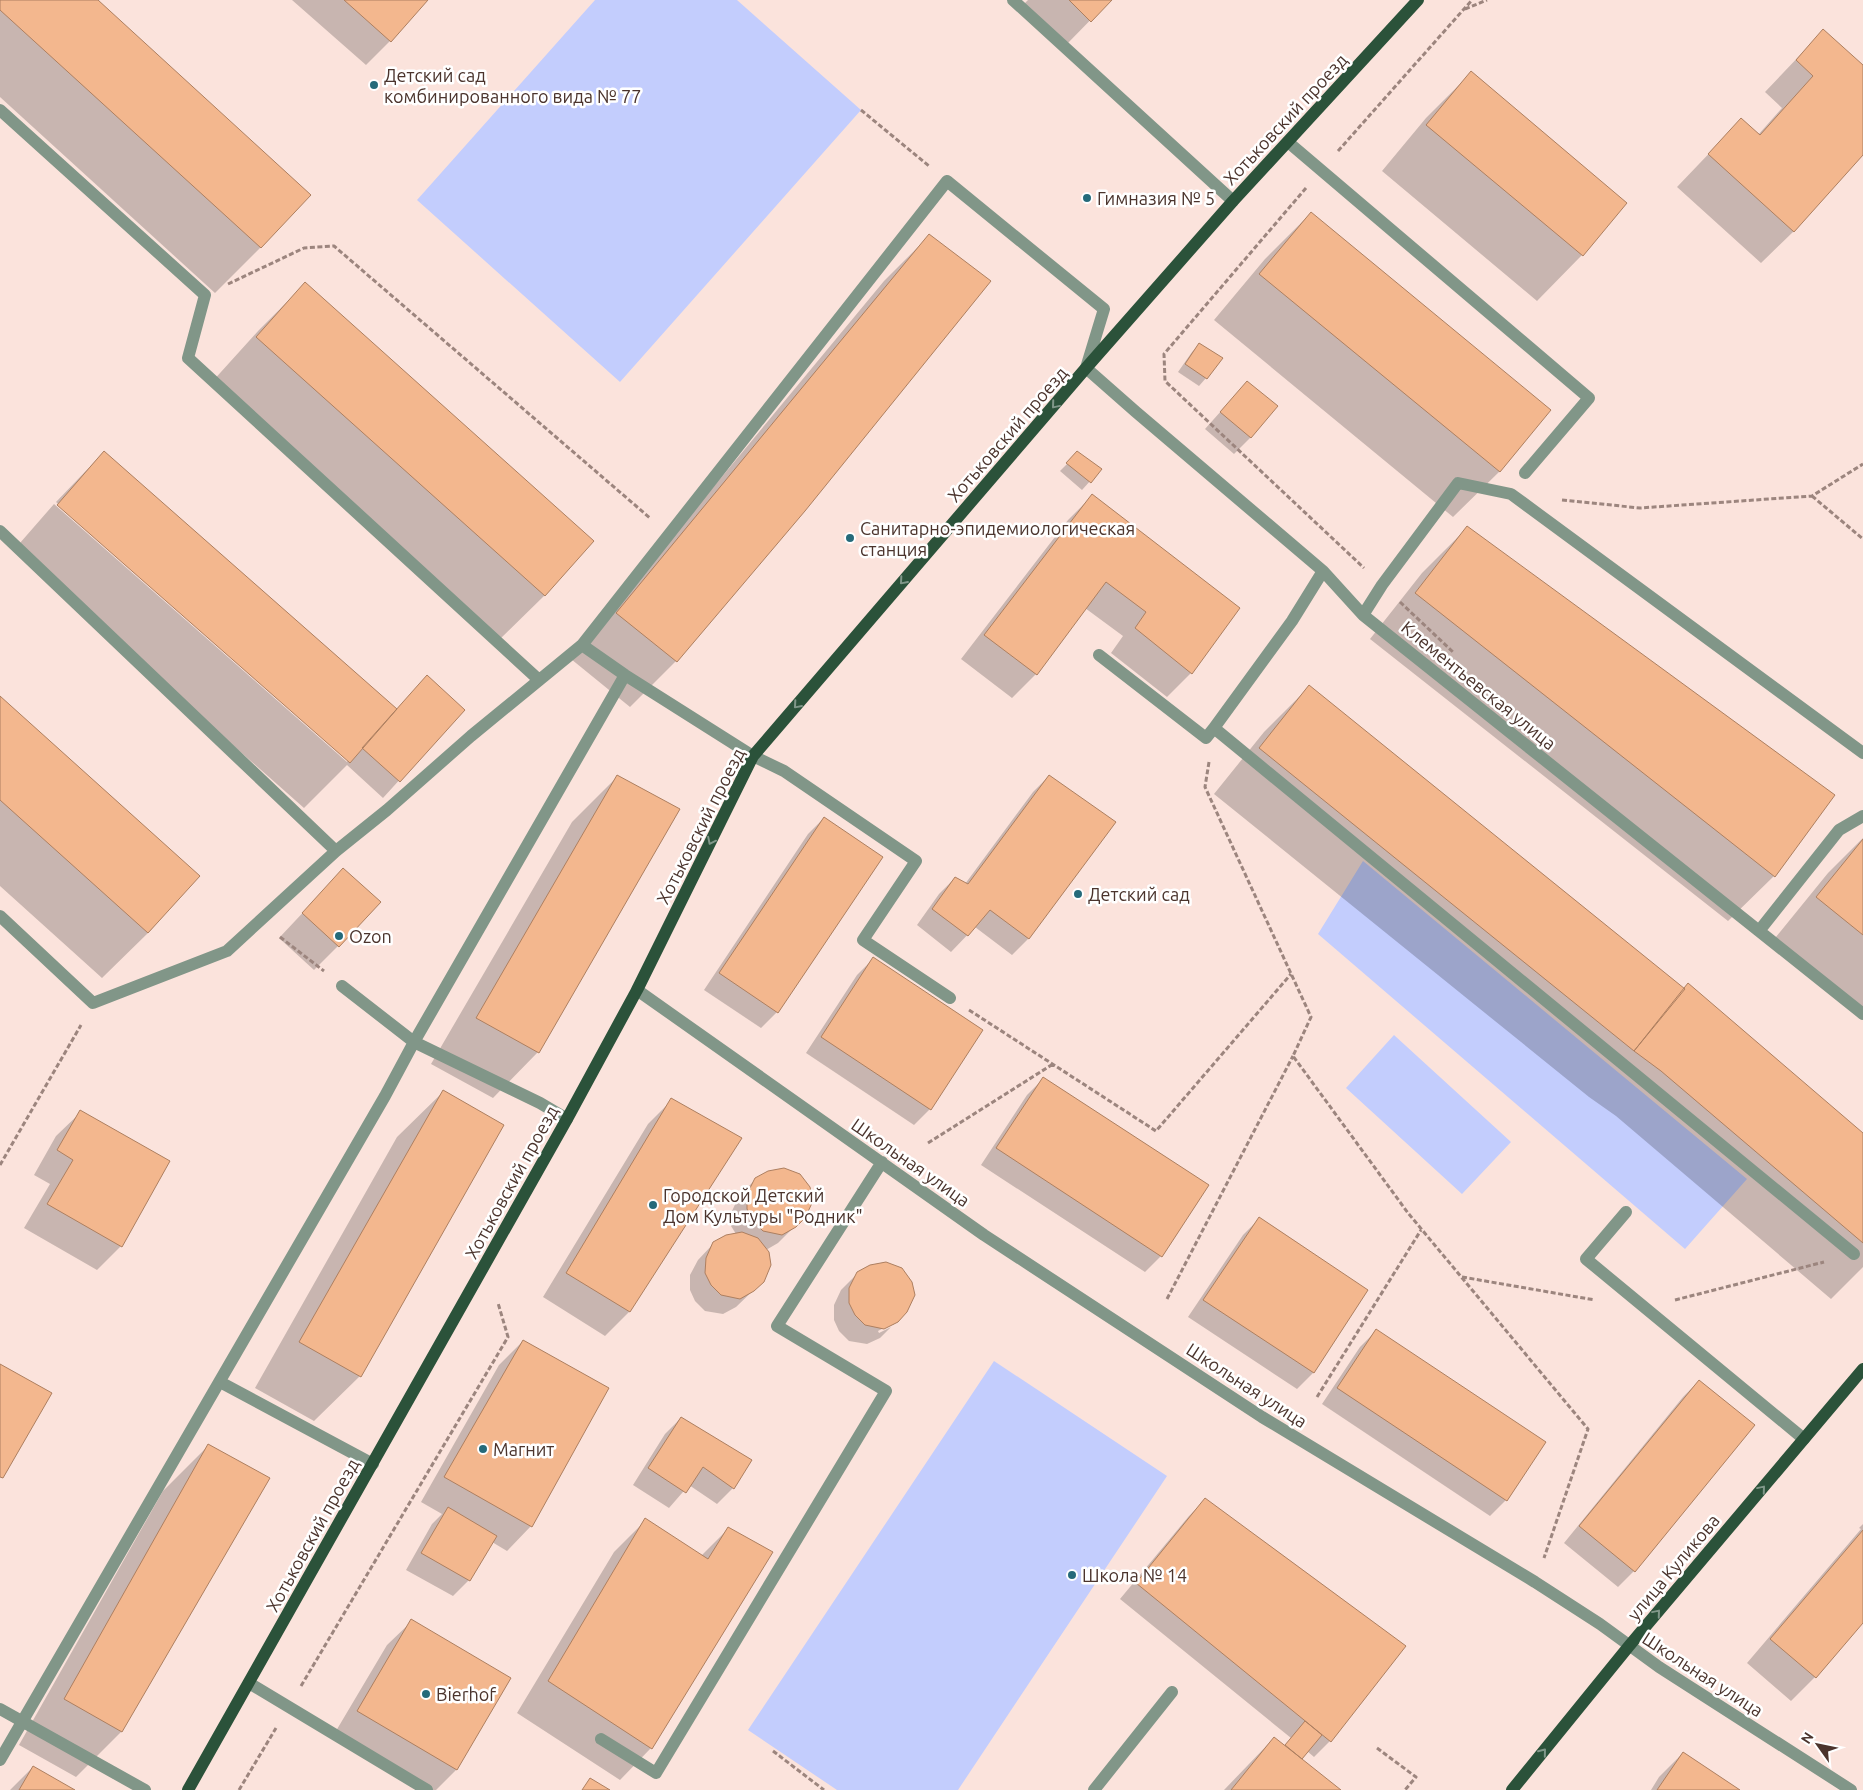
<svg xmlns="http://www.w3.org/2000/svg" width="1863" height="1790" font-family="Ubuntu,sans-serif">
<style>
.green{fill:#c3cdfd}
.shadow{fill:#0003}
.building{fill:#f3b78e;stroke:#ad7f60}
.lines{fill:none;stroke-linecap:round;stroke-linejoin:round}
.path{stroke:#9c857e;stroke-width:3;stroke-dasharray:5 2.5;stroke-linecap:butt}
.minor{stroke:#819688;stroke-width:12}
.major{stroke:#2b523a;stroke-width:12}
.oneway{stroke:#809789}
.poi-dot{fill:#256a7a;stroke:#fff;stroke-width:2}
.labels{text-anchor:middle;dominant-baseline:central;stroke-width:5;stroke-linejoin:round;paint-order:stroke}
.poi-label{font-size:18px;fill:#4b342d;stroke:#fff;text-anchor:start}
.street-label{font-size:18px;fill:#4b342d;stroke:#fff}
</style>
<rect width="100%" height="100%" fill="#fbe3dc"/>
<path class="green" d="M 595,0 L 737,0 L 861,110 L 620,382 L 417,200 Z
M 1363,861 L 1747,1179 L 1685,1249 L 1318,934 Z
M 1394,1035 L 1511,1142 L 1462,1194 L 1346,1088 Z
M 994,1361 L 1167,1476 L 958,1790 L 837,1790 L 748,1730 Z"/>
<path class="shadow" d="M 0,0 L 96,0 L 309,195 L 260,248 L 215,293 L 0,97 Z
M 292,0 L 426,0 L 390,41 L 366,65 Z
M 1028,0 L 1110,0 L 1066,45 L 1024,4 Z
M 1823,31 L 1863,67 L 1863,154 L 1793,232 L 1761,263 L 1677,187 L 1741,120 L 1758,135 L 1782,108 L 1765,92 Z
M 1471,73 L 1626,203 L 1582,255 L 1537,301 L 1382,171 L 1426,118 Z
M 1311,213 L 1549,410 L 1499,472 L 1453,517 L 1214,320 L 1265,259 Z
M 929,236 L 804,510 L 676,661 L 630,707 L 571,659 L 884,281 Z
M 305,284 L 545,595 L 499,640 L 211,383 L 259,330 Z
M 1200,344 L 1206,378 L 1199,386 L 1178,372 L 1192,352 Z
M 1247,382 L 1276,406 L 1250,438 L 1234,454 L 1205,429 Z
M 104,452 L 396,710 L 427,677 L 463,710 L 383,798 L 347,765 L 304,808 L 13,551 L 54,504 L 347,762 L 348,760 L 56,502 Z
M 1078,453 L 1100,470 L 1082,490 L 1060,471 Z
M 1092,496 L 1191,673 L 1167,697 L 1111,653 L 1123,636 L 1085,608 L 1036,674 L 1012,698 L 961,659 L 1068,520 Z
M 1467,528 L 1774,876 L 1728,921 L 1370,639 L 1422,573 Z
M 1309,687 L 1863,1134 L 1863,1267 L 1831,1299 L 1616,1116 L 1589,1097 L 1214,794 L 1264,732 Z
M 0,698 L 198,877 L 148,933 L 102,978 L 0,886 Z
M 1049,776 L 1114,822 L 1028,939 L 1012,955 L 975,927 L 951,952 L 917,925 L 939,894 L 955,878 L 965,884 L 1033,792 Z
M 617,777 L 538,1052 L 493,1098 L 431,1064 L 572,822 Z
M 824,818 L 881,857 L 777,1012 L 761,1028 L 704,990 L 808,834 Z
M 1863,838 L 1863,1018 L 1771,943 L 1828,873 Z
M 343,870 L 338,946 L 314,970 L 279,938 Z
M 873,959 L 930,1109 L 914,1125 L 806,1053 L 857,975 Z
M 1043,1079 L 1161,1256 L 1145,1272 L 981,1165 L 1027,1095 Z
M 443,1092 L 360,1376 L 314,1421 L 255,1388 L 397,1137 Z
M 672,1100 L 740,1138 L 629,1312 L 605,1336 L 543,1297 L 648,1124 Z
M 81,1112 L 121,1246 L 97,1270 L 24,1228 L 50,1184 L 34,1175 L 56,1136 Z
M 756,1179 L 804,1217 L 778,1243 L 766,1250 L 763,1281 L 736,1307 L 723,1314 L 705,1311 L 695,1301 L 690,1290 L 690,1275 L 698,1260 L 714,1243 L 736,1234 L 731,1226 L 732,1211 L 739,1196 Z
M 1259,1219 L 1367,1291 L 1313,1373 L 1297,1389 L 1188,1317 L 1243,1235 Z
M 858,1273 L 897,1321 L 893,1325 L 893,1323 L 878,1331 L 879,1333 L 891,1327 L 880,1338 L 867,1344 L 849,1341 L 839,1331 L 834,1320 L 834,1305 L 841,1290 Z
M 1376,1331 L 1544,1443 L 1506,1500 L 1490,1516 L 1322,1404 L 1360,1347 Z
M 523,1341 L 531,1526 L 507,1551 L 492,1542 L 469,1580 L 453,1596 L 406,1570 L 432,1524 L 442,1514 L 421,1502 L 499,1365 Z
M 1699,1381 L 1753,1425 L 1634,1571 L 1618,1587 L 1564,1543 L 1683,1397 Z
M 681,1418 L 733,1488 L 717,1504 L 689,1485 L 669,1508 L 633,1485 L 665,1434 Z
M 209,1445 L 268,1479 L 121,1732 L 76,1777 L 19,1745 L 163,1491 Z
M 1205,1500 L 1404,1646 L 1330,1741 L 1314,1757 L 1307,1751 L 1300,1759 L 1339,1790 L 1224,1790 L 1274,1738 L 1284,1746 L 1291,1738 L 1120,1599 L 1189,1516 Z
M 646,1520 L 701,1556 L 729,1528 L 651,1748 L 620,1780 L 517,1713 L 614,1552 Z
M 1863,1524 L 1863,1621 L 1815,1677 L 1791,1701 L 1747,1663 L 1861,1529 L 1859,1528 Z
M 412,1621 L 510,1679 L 456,1770 L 436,1790 L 425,1790 L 333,1736 L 387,1645 Z
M 1683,1753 L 1738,1790 L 1651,1790 L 1659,1777 Z
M 33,1767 L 73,1790 L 10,1790 Z"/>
<path class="building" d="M 0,0 L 98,0 L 311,195 L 261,248 L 0,10 Z
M 344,0 L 428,0 L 391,42 Z
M 1069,0 L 1112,0 L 1091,22 Z
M 1823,29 L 1863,65 L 1863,155 L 1794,232 L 1708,154 L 1741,118 L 1760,135 L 1813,76 L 1796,60 Z
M 1471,71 L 1627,203 L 1583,256 L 1426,125 Z
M 1311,212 L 1551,410 L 1500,472 L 1259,274 Z
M 929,234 L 991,281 L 805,511 L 677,662 L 616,613 Z
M 305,282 L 594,541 L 545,596 L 256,337 Z
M 1199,343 L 1223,358 L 1207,379 L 1185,364 Z
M 1247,381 L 1278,406 L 1251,438 L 1220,412 Z
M 104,451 L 397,709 L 350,763 L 57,505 Z
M 1077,451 L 1102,469 L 1091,483 L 1066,463 Z
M 1092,494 L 1240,608 L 1192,674 L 1135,628 L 1146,612 L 1106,582 L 1037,675 L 984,635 Z
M 1467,526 L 1835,795 L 1775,877 L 1415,593 Z
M 427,675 L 465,710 L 400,782 L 362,748 Z
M 1309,685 L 1685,989 L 1634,1051 L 1259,748 Z
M 0,696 L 200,876 L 148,933 L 0,800 Z
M 617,775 L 680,809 L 539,1053 L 476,1018 Z
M 1049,775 L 1116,822 L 1029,939 L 990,910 L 968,936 L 932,909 L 955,877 L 968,884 Z
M 824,817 L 883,857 L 778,1013 L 719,973 Z
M 1863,839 L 1863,935 L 1816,897 Z
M 343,868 L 381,902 L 339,947 L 302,913 Z
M 873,957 L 983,1030 L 931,1110 L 821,1037 Z
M 1688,983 L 1863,1133 L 1863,1243 L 1661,1071 L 1634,1051 Z
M 1043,1077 L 1209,1185 L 1162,1257 L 996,1148 Z
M 443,1090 L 504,1125 L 361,1377 L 299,1342 Z
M 671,1098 L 742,1138 L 630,1312 L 566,1273 Z
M 80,1110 L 170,1161 L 122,1247 L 47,1204 L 73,1160 L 57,1150 Z
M 784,1168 L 800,1174 L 810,1187 L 813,1201 L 805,1218 L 796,1227 L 782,1235 L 763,1231 L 753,1221 L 747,1209 L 747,1194 L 755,1178 L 768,1171 Z
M 1259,1217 L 1368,1290 L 1314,1373 L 1203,1300 Z
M 742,1232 L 758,1238 L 769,1252 L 771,1265 L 764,1282 L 754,1291 L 740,1299 L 721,1295 L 711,1285 L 705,1273 L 706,1258 L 713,1242 L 726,1235 Z
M 886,1262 L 902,1268 L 912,1282 L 915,1295 L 907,1312 L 898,1322 L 884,1329 L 865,1325 L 855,1315 L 849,1303 L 849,1288 L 857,1272 L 870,1265 Z
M 1376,1329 L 1546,1442 L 1507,1501 L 1337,1388 Z
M 523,1340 L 609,1388 L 532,1527 L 444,1477 Z
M 0,1364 L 52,1393 L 3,1478 L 0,1477 Z
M 1699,1380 L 1755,1425 L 1635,1572 L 1579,1526 Z
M 681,1417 L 752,1460 L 734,1489 L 703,1467 L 686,1493 L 648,1468 Z
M 208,1444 L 270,1478 L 122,1732 L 64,1699 Z
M 1205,1498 L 1406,1646 L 1331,1742 L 1136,1583 Z
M 448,1507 L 497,1536 L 470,1581 L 421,1553 Z
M 645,1518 L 708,1559 L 728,1527 L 773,1552 L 652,1749 L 548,1681 Z
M 1863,1530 L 1863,1623 L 1816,1678 L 1770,1639 Z
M 411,1619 L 511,1678 L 457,1770 L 357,1711 Z
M 1305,1721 L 1322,1735 L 1302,1759 L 1285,1745 Z
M 1274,1737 L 1302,1759 L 1341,1790 L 1231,1790 Z
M 1683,1752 L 1740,1790 L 1657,1790 Z
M 33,1766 L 75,1790 L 19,1790 Z
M 590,1778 L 610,1790 L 582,1790 Z"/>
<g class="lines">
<path class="path" d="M 1465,9 L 1487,0
M 861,110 L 929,166
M 1338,151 L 1472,0
M 1306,188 L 1164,354 L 1165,381 L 1364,568
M 228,284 L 304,248 L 334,246 L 650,518
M 1812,496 L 1863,539
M 1562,500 L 1640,508 L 1812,496 L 1863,464
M 1400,602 L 1453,652
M 1209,762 L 1205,787 L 1311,1017 L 1293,1056 L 1408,1213 L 1588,1429 L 1544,1558
M 280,937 L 324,971
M 969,1010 L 1156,1131 L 1291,974
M 928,1143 L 1053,1064
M 0,1165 L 81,1025
M 1462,1277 L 1595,1300
M 1167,1299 L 1293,1056
M 1675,1300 L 1824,1262
M 1317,1397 L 1421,1230
M 301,1686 L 508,1337 L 498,1303
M 1377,1748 L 1416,1777 L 1405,1790
M 773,1751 L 824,1790
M 239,1790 L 276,1728"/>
<path class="minor" d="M 1013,0 L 1233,201
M 0,110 L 205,295 L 188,358 L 539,680
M 1288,142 L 1589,398 L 1525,473
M 0,531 L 336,851
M 1323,571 L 1292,621 L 1214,728 L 1854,1254
M 1363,615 L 1382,585 L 1458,483 L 1511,494 L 1863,753
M 582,645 L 947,181 L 1104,309 L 1086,368 L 1136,412 L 1323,571 L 1363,615 L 1863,1014
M 1099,655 L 1206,738 L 1214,728
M 0,916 L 93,1003 L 227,951 L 336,851 L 387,810 L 471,736 L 582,645 L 625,675 L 753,756 L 784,771 L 916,861 L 863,940 L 950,998
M 1759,931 L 1839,830 L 1863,816
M 342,986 L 414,1042 L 540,1103 L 567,1119
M 637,990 L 984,1235 L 1262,1417 L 1535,1582 L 1600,1624 L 1659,1667 L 1851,1790
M 1626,1212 L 1586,1259 L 1804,1439
M 220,1382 L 373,1464
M 249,1683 L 427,1790
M 0,1709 L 145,1790
M 601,1739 L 656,1773 L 886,1391 L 777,1326 L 882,1162
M 0,1760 L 385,1096 L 414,1042 L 625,675
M 1094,1790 L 1172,1692"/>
<path class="major" d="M 188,1790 L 567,1119 L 637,990 L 753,756 L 1086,368 L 1233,201 L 1418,0
M 1512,1790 L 1629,1646 L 1863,1369"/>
</g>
<defs><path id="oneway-chevron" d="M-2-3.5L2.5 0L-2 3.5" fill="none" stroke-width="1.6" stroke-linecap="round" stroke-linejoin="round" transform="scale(1.25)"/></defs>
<g class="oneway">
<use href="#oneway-chevron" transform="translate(1055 405) rotate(130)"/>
<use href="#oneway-chevron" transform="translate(903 581) rotate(131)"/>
<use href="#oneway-chevron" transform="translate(797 705) rotate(131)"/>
<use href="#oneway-chevron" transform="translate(711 841) rotate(116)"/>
<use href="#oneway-chevron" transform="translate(1762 1489) rotate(-50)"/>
<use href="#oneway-chevron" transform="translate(1657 1613) rotate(-50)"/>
<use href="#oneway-chevron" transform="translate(1543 1752) rotate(-51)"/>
</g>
<g class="poi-dot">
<circle cx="374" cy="85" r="5"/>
<circle cx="1087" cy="198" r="5"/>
<circle cx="850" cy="538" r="5"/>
<circle cx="1078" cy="894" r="5"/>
<circle cx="339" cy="936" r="5"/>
<circle cx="653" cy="1205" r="5"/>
<circle cx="483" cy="1449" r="5"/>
<circle cx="1072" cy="1575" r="5"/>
<circle cx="426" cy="1694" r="5"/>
</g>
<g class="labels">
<g class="poi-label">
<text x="384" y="75">Детский сад<tspan x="384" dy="21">комбинированного вида № 77</tspan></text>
<text x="1097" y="198">Гимназия № 5</text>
<text x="860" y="528">Санитарно-эпидемиологическая<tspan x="860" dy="21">станция</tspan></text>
<text x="1088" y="894">Детский сад</text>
<text x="349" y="936">Ozon</text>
<text x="663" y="1195">Городской Детский<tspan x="663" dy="21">Дом Культуры "Родник"</tspan></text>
<text x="493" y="1449">Магнит</text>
<text x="1082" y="1575">Школа № 14</text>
<text x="436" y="1694">Bierhof</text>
</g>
<g class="street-label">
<text transform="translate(1285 119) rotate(-47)">Хотьковский проезд</text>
<text transform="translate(1007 434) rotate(-49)">Хотьковский проезд</text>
<text transform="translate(1479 685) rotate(39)">Клементьевская улица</text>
<text transform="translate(700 826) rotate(-63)">Хотьковский проезд</text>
<text transform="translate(911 1162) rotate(35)">Школьная улица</text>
<text transform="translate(511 1182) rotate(-61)">Хотьковский проезд</text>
<text transform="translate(1247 1385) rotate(33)">Школьная улица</text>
<text transform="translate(312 1535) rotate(-61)">Хотьковский проезд</text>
<text transform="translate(1673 1567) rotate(-50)">улица Куликова</text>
<text transform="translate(1703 1674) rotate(33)">Школьная улица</text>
</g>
</g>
<g transform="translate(1818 1745) rotate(303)" stroke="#ffffff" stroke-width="4" paint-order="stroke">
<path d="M0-4L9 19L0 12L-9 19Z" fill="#4b342d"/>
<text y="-8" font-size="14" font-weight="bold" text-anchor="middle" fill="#4b342d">N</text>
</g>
</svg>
